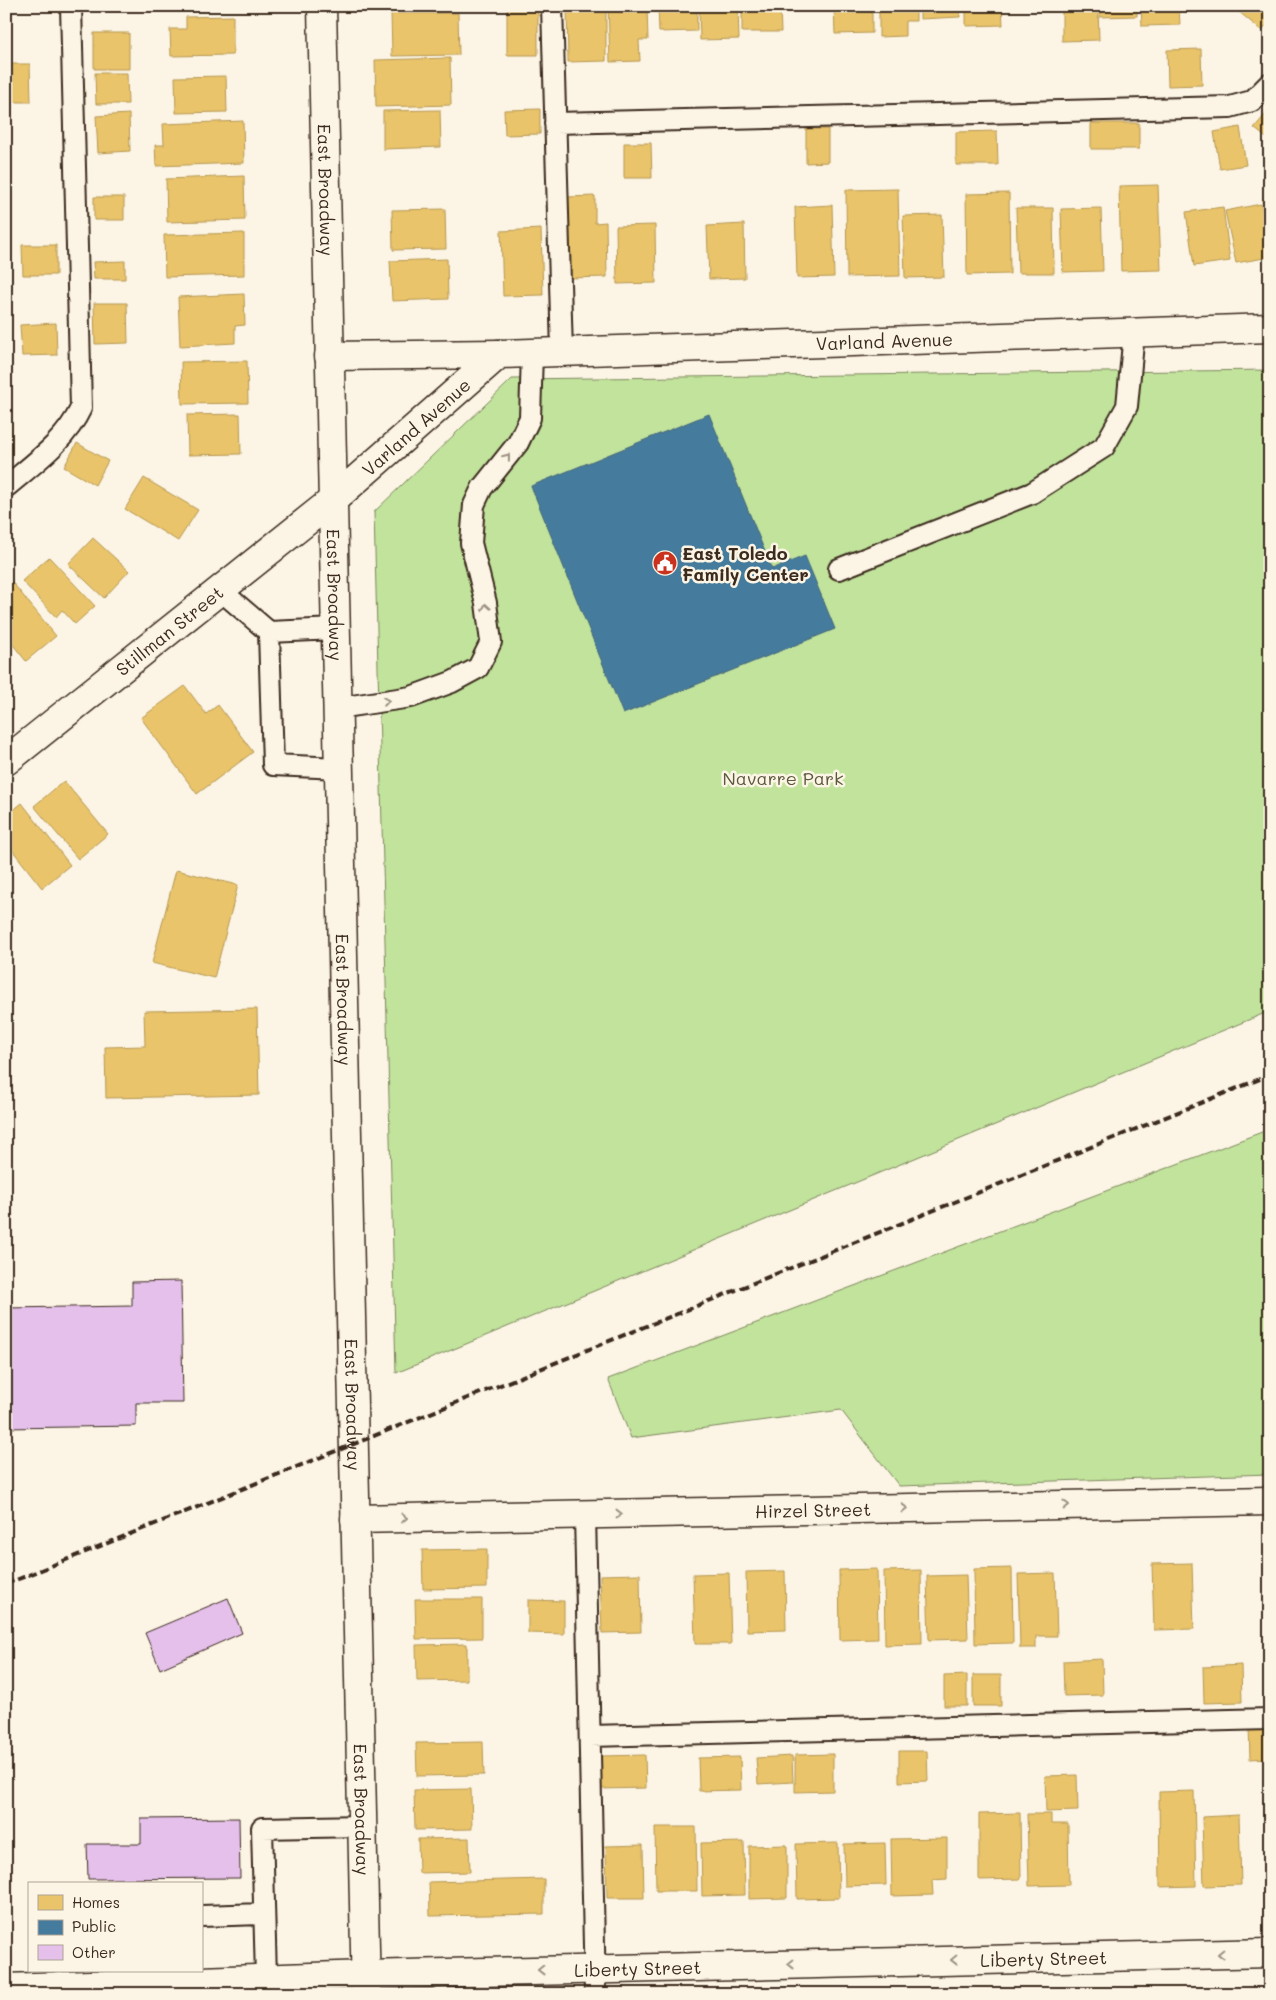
<svg xmlns="http://www.w3.org/2000/svg" width="1276" height="2000" font-family="Mali,sans-serif">
<style>
.green{fill:#c1e39c;stroke:#7e865d}
.homes{fill:#e9c46a;stroke:#b59653}
.public{fill:#457b9d;stroke:#426377}
.building{fill:#e4c0eb;stroke:#3b2a1e}
.lines{fill:none;stroke-linecap:round;stroke-linejoin:round}
.lane-casing{stroke:#3b2a1e;stroke-width:24}
.street-casing{stroke:#3b2a1e;stroke-width:31}
.secondary-casing{stroke:#3b2a1e;stroke-width:31}
.lane{stroke:#fcf5e5;stroke-width:20}
.street{stroke:#fcf5e5;stroke-width:28}
.secondary{stroke:#fcf5e5;stroke-width:28}
.rail{stroke:#3b2a1e;stroke-width:4;stroke-dasharray:8 4;stroke-linecap:butt}
.oneway{stroke:#9c9082}
.labels{text-anchor:middle;dominant-baseline:central;stroke-width:5;stroke-linejoin:round;paint-order:stroke}
.street-label{font-size:18px;fill:#3b2a1e;stroke:#fcf5e5}
.poi-label{font-size:18px;font-weight:bold;fill:#3b2a1e;stroke:#fcf5e5;text-anchor:start}
.park-label{font-size:18px;fill:#5c583e;stroke:#fcf5e5}
</style>
<rect width="100%" height="100%" fill="#fcf5e5"/>
<filter id="ink" filterUnits="userSpaceOnUse"><feTurbulence type="fractalNoise" baseFrequency=".02" numOctaves="2"/><feDisplacementMap in="SourceGraphic" scale="10" xChannelSelector="R" yChannelSelector="G"/><feConvolveMatrix kernelMatrix="1 2 1 2 8 2 1 2 1" color-interpolation-filters="sRGB"/></filter>
<g filter="url(#ink)">
<path class="green" d="M 1270,370 L 1270,1011 L 396,1373 L 374,512 L 512,379 Z
M 1270,1129 L 1270,1474 L 899,1486 L 841,1410 L 631,1438 L 608,1379 Z"/>
<path class="homes" d="M 507,6 L 538,6 L 538,55 L 507,55 Z
M 567,6 L 606,6 L 606,61 L 568,62 Z
M 608,6 L 647,6 L 648,40 L 639,40 L 640,61 L 610,62 Z
M 658,6 L 697,6 L 697,31 L 659,32 Z
M 699,6 L 738,6 L 739,39 L 700,40 Z
M 742,6 L 780,6 L 781,32 L 742,32 Z
M 834,6 L 872,6 L 872,33 L 835,34 Z
M 879,6 L 916,6 L 916,21 L 905,21 L 905,36 L 879,37 Z
M 920,6 L 960,6 L 960,17 L 920,19 Z
M 966,6 L 1002,6 L 1003,25 L 966,26 Z
M 1062,6 L 1098,6 L 1099,40 L 1062,41 Z
M 1100,6 L 1137,6 L 1137,16 L 1100,17 Z
M 1141,6 L 1179,6 L 1180,25 L 1142,26 Z
M 1241,6 L 1270,6 L 1270,21 L 1262,31 L 1238,11 Z
M 391,13 L 458,13 L 459,55 L 392,56 Z
M 233,16 L 233,55 L 171,56 L 170,29 L 186,29 L 186,17 Z
M 94,33 L 129,33 L 129,69 L 94,69 Z
M 1201,49 L 1202,85 L 1168,86 L 1167,50 Z
M 450,58 L 451,105 L 376,107 L 375,60 Z
M 6,64 L 30,64 L 31,102 L 6,102 Z
M 95,73 L 127,73 L 128,104 L 96,104 Z
M 226,76 L 227,112 L 176,113 L 175,77 Z
M 540,109 L 540,134 L 505,135 L 504,110 Z
M 1270,109 L 1270,141 L 1254,128 Z
M 440,110 L 441,147 L 383,149 L 383,111 Z
M 129,114 L 130,151 L 98,153 L 96,116 Z
M 243,121 L 244,163 L 156,166 L 155,145 L 164,145 L 163,124 Z
M 1091,123 L 1139,123 L 1139,149 L 1091,149 Z
M 1240,127 L 1246,165 L 1220,169 L 1214,132 Z
M 806,129 L 828,129 L 828,162 L 806,163 Z
M 997,131 L 998,165 L 956,165 L 956,132 Z
M 624,143 L 651,143 L 652,178 L 624,178 Z
M 244,176 L 245,220 L 167,222 L 166,179 Z
M 1158,185 L 1161,270 L 1121,271 L 1119,186 Z
M 898,189 L 900,276 L 847,277 L 846,190 Z
M 1009,193 L 1010,274 L 967,275 L 966,194 Z
M 595,196 L 595,223 L 606,222 L 607,277 L 569,278 L 567,197 Z
M 94,197 L 124,197 L 124,220 L 94,220 Z
M 1270,198 L 1270,227 L 1262,200 Z
M 1261,204 L 1270,248 L 1270,257 L 1236,263 L 1225,211 Z
M 832,205 L 834,277 L 797,278 L 795,207 Z
M 1223,207 L 1230,261 L 1194,266 L 1186,212 Z
M 1016,208 L 1053,208 L 1054,273 L 1018,273 Z
M 1101,208 L 1103,271 L 1063,272 L 1061,209 Z
M 445,209 L 446,249 L 393,250 L 392,210 Z
M 942,215 L 944,277 L 905,278 L 903,216 Z
M 744,224 L 745,278 L 709,279 L 707,226 Z
M 655,225 L 656,283 L 617,284 L 616,226 Z
M 541,229 L 543,295 L 503,296 L 501,231 Z
M 244,233 L 244,275 L 165,277 L 164,235 Z
M 22,245 L 56,245 L 56,275 L 23,275 Z
M 447,259 L 448,299 L 392,301 L 390,261 Z
M 125,261 L 125,279 L 94,279 L 93,262 Z
M 244,294 L 245,325 L 235,326 L 235,343 L 180,346 L 178,297 Z
M 94,303 L 127,303 L 128,343 L 95,344 Z
M 56,323 L 57,355 L 22,356 L 20,325 Z
M 247,361 L 248,403 L 182,404 L 181,362 Z
M 240,414 L 241,454 L 188,455 L 187,415 Z
M 6,423 L 11,423 L 11,459 L 6,459 Z
M 77,443 L 108,461 L 95,485 L 64,467 Z
M 144,478 L 198,510 L 178,541 L 125,509 Z
M 93,538 L 129,571 L 104,598 L 68,564 Z
M 49,557 L 95,606 L 75,624 L 62,610 L 56,617 L 22,581 Z
M 12,582 L 56,636 L 26,661 L 6,636 L 6,587 Z
M 185,686 L 206,714 L 218,705 L 253,752 L 197,794 L 141,718 Z
M 64,781 L 108,834 L 78,859 L 34,806 Z
M 22,803 L 70,865 L 42,888 L 6,842 L 6,816 Z
M 176,870 L 238,885 L 214,978 L 152,963 Z
M 257,1009 L 259,1095 L 106,1098 L 105,1047 L 145,1046 L 144,1011 Z
M 487,1549 L 487,1588 L 423,1589 L 422,1550 Z
M 1192,1563 L 1194,1629 L 1154,1630 L 1152,1564 Z
M 1012,1568 L 1013,1643 L 975,1644 L 974,1569 Z
M 877,1569 L 878,1639 L 840,1640 L 839,1570 Z
M 921,1570 L 922,1644 L 885,1645 L 884,1571 Z
M 785,1571 L 786,1630 L 747,1631 L 746,1572 Z
M 729,1573 L 731,1644 L 695,1644 L 693,1574 Z
M 1055,1573 L 1057,1636 L 1036,1636 L 1036,1648 L 1020,1648 L 1018,1574 Z
M 640,1574 L 641,1632 L 602,1633 L 600,1575 Z
M 966,1575 L 968,1639 L 929,1640 L 927,1576 Z
M 415,1599 L 482,1599 L 482,1638 L 416,1639 Z
M 528,1600 L 564,1601 L 564,1634 L 528,1633 Z
M 467,1644 L 467,1680 L 417,1681 L 416,1645 Z
M 1102,1659 L 1103,1695 L 1064,1696 L 1063,1661 Z
M 1241,1665 L 1242,1702 L 1204,1703 L 1203,1667 Z
M 967,1675 L 967,1706 L 944,1706 L 944,1676 Z
M 973,1675 L 1001,1675 L 1001,1706 L 973,1706 Z
M 1249,1727 L 1270,1727 L 1270,1758 L 1250,1759 Z
M 483,1742 L 484,1775 L 417,1776 L 416,1743 Z
M 899,1751 L 927,1751 L 928,1781 L 899,1782 Z
M 833,1754 L 833,1791 L 795,1792 L 795,1755 Z
M 645,1755 L 646,1788 L 601,1789 L 601,1756 Z
M 792,1756 L 793,1782 L 758,1784 L 756,1758 Z
M 740,1757 L 741,1790 L 699,1791 L 698,1758 Z
M 1077,1775 L 1078,1811 L 1046,1812 L 1045,1776 Z
M 471,1789 L 472,1829 L 415,1830 L 414,1790 Z
M 1194,1791 L 1196,1886 L 1160,1887 L 1159,1792 Z
M 1020,1813 L 1021,1879 L 979,1880 L 979,1814 Z
M 1027,1814 L 1051,1814 L 1051,1824 L 1068,1824 L 1069,1885 L 1029,1886 Z
M 1239,1815 L 1241,1885 L 1204,1886 L 1202,1817 Z
M 655,1827 L 696,1827 L 697,1891 L 656,1891 Z
M 469,1838 L 470,1872 L 419,1873 L 418,1839 Z
M 947,1838 L 947,1879 L 932,1880 L 933,1895 L 892,1896 L 891,1839 Z
M 744,1842 L 745,1895 L 702,1896 L 701,1843 Z
M 838,1843 L 839,1898 L 797,1899 L 796,1844 Z
M 885,1843 L 886,1885 L 845,1886 L 844,1844 Z
M 643,1845 L 644,1898 L 607,1898 L 606,1846 Z
M 787,1845 L 787,1898 L 749,1899 L 749,1846 Z
M 544,1879 L 544,1914 L 430,1916 L 429,1882 Z"/>
<path class="public" d="M 709,414 L 772,569 L 805,556 L 835,629 L 623,714 L 531,486 Z"/>
<path class="building" d="M 181,1281 L 183,1403 L 136,1403 L 136,1426 L 6,1428 L 6,1308 L 132,1306 L 132,1282 Z
M 228,1598 L 242,1633 L 160,1669 L 145,1633 Z
M 239,1818 L 240,1878 L 88,1879 L 87,1844 L 141,1844 L 141,1819 Z"/>
<g class="lines">
<defs>
<path id="lane" d="M 552,6 L 562,352
M 555,123 L 1230,107 L 1252,101 L 1270,83
M 6,487 C 34,463 65,442 81,408 L 71,6
M 839,569 L 1032,493 L 1104,447 L 1127,406 L 1134,333
M 220,590 L 269,632
M 336,629 L 269,632 L 273,765 L 339,768
M 338,708 L 411,697 L 452,682 L 478,668 L 491,642 L 486,603 L 471,543 L 474,505 L 482,488 L 518,443 L 530,418 L 532,353
M 585,1514 L 595,1994
M 590,1736 L 1270,1719
M 201,1916 L 264,1914
M 266,1978 L 262,1828 L 362,1826"/>
<g id="street">
<path d="M 329,356 L 499,354"/>
<path id="s1" d="M 355,1519 L 1270,1501"/>
<path id="s2" d="M 6,1988 L 366,1975 L 1270,1953"/>
</g>
<g id="secondary">
<path id="s3" d="M 322,6 L 366,1994"/>
<path id="s4" d="M 6,761 L 333,500 L 499,354 L 1270,328"/>
</g>
</defs>
<use href="#lane" class="lane-casing"/>
<use href="#street" class="street-casing"/>
<use href="#secondary" class="secondary-casing"/>
<use href="#lane" class="lane"/>
<use href="#street" class="street"/>
<use href="#secondary" class="secondary"/>
<path class="rail" d="M 6,1584 L 1270,1075"/>
</g>
<defs><path id="oneway-chevron" d="M-2-3.5L2.5 0L-2 3.5" fill="none" stroke-width="1.6" stroke-linecap="round" stroke-linejoin="round" transform="scale(1.25)"/></defs>
<g class="oneway">
<use href="#oneway-chevron" transform="translate(507 457) rotate(-52)"/>
<use href="#oneway-chevron" transform="translate(486 607) rotate(-99)"/>
<use href="#oneway-chevron" transform="translate(386 701) rotate(-9)"/>
<use href="#oneway-chevron" transform="translate(1066 1505) rotate(-1)"/>
<use href="#oneway-chevron" transform="translate(904 1508) rotate(-1)"/>
<use href="#oneway-chevron" transform="translate(619 1514) rotate(-1)"/>
<use href="#oneway-chevron" transform="translate(404 1518) rotate(-1)"/>
<use href="#oneway-chevron" transform="translate(1221 1954) rotate(179)"/>
<use href="#oneway-chevron" transform="translate(954 1960) rotate(179)"/>
<use href="#oneway-chevron" transform="translate(791 1964) rotate(179)"/>
<use href="#oneway-chevron" transform="translate(541 1970) rotate(179)"/>
</g>
</g>
<defs>
<symbol id="civic-disc" viewBox="-11 -11 22 22"><circle r="9.5" fill="#c8321e" stroke="#fcf5e5"/><path d="M-.6-6.5H3V-4.5H.6V-3L4-1V1h2V6H-6V1h2V-1L-.6-3ZM-1.2 2.5V6h2.4V2.5Z" fill="#fff"/></symbol>
</defs>
<g fill-rule="evenodd">
<use href="#civic-disc" x="651" y="549" width="28" height="28"/>
</g>
<g class="labels">
<g class="street-label">
<text stroke="none"><textPath href="#s3" startOffset="184">East Broadway</textPath></text>
<text stroke="none"><textPath href="#s4" startOffset="1025">Varland Avenue</textPath></text>
<text stroke="none"><textPath href="#s4" startOffset="529">Varland Avenue</textPath></text>
<text stroke="none"><textPath href="#s3" startOffset="589">East Broadway</textPath></text>
<text stroke="none"><textPath href="#s4" startOffset="209">Stillman Street</textPath></text>
<text stroke="none"><textPath href="#s3" startOffset="994">East Broadway</textPath></text>
<text stroke="none"><textPath href="#s3" startOffset="1399">East Broadway</textPath></text>
<text stroke="none"><textPath href="#s1" startOffset="458">Hirzel Street</textPath></text>
<text stroke="none"><textPath href="#s3" startOffset="1804">East Broadway</textPath></text>
<text stroke="none"><textPath href="#s2" startOffset="1038">Liberty Street</textPath></text>
<text stroke="none"><textPath href="#s2" startOffset="632">Liberty Street</textPath></text>
</g>
<g class="poi-label">
<text x="682" y="553">East Toledo<tspan x="682" dy="21">Family Center</tspan></text>
</g>
<g class="park-label">
<text x="783" y="778">Navarre Park</text>
</g>
</g>
<rect width="1276" height="2000" fill="none" stroke="#fcf5e5" stroke-width="25"/>
<rect x="12" y="12" width="1251" height="1975" fill="none" stroke="#3b2a1e" stroke-width="2" filter="url(#ink)"/>
<rect x="28" y="1882" width="175" height="90" fill="#fcf5e5" stroke="#afa495"/>
<rect x="38" y="1895" width="25" height="15" fill="#e9c46a" stroke="#afa495"/>
<text x="72" y="1908" font-size="15" fill="#3b2a1e">Homes</text>
<rect x="38" y="1920" width="25" height="15" fill="#457b9d" stroke="#afa495"/>
<text x="72" y="1932" font-size="15" fill="#3b2a1e">Public</text>
<rect x="38" y="1945" width="25" height="15" fill="#e4c0eb" stroke="#afa495"/>
<text x="72" y="1958" font-size="15" fill="#3b2a1e">Other</text>
</svg>
